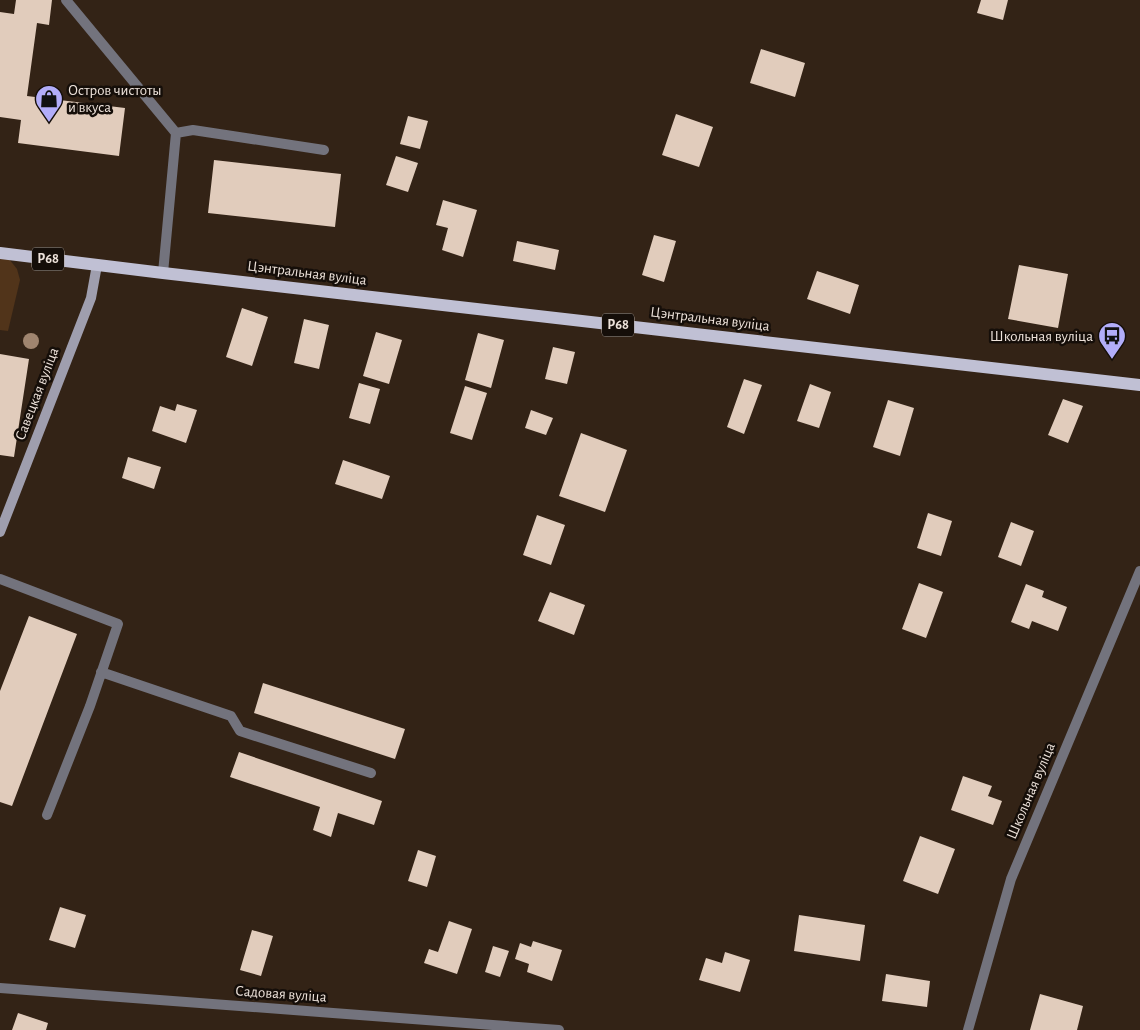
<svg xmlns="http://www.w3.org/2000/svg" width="1140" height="1030" font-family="'Alegreya Sans',sans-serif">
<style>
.green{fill:#51341a}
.building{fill:#e1ccbc}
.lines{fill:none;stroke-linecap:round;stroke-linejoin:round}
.lane{stroke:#73737d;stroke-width:10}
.street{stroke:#73737d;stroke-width:10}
.secondary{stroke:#9f9eae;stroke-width:10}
.primary{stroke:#c0c0d4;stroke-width:12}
.tree{fill:#a0856f}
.labels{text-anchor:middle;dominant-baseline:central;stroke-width:5;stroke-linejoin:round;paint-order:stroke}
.shield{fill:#150e09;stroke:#aca29b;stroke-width:1}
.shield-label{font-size:14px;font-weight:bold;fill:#ede2da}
.poi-label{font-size:15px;fill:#ede2da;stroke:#150e09;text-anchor:start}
.street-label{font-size:15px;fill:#ede2da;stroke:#150e09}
</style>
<rect width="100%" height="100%" fill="#332316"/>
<path class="green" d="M 0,258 L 9,259 L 17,269 L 20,280 L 8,331 L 0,330 Z"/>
<path class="building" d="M 16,0 L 52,0 L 49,25 L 37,23 L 27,96 L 125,108 L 119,156 L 18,143 L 21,120 L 0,117 L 0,12 L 14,14 Z
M 981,0 L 1008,0 L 1003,20 L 977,13 Z
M 761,49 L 805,63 L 795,97 L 750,83 Z
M 676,114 L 713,127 L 699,167 L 662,155 Z
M 408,116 L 428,121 L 420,149 L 400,144 Z
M 396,156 L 418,163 L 408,192 L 386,185 Z
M 214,160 L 341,174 L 335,227 L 208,213 Z
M 443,200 L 477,210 L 463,257 L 442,250 L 448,228 L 436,225 Z
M 654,235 L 676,241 L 664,282 L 642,275 Z
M 517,241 L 559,250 L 555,270 L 513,261 Z
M 1019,265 L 1068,274 L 1058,328 L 1008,319 Z
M 817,271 L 859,285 L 850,314 L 807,299 Z
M 242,308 L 268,317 L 252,366 L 226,357 Z
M 304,319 L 329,325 L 319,369 L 294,363 Z
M 376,332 L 402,340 L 389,384 L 363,376 Z
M 478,333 L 504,340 L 491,388 L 465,380 Z
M 553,347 L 575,352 L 567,384 L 545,379 Z
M 0,354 L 29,359 L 14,457 L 0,455 Z
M 744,379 L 762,385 L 744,434 L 727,427 Z
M 359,383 L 380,389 L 370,424 L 349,418 Z
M 810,384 L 831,392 L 819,428 L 797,421 Z
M 465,386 L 487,393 L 472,440 L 450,433 Z
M 1063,399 L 1083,406 L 1068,443 L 1048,435 Z
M 888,400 L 914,408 L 900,456 L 873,447 Z
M 177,404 L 197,410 L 186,443 L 152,431 L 160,406 L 175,411 Z
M 531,410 L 553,418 L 546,435 L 525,428 Z
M 581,433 L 627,450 L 605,512 L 559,496 Z
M 128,457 L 161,467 L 154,489 L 122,478 Z
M 343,460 L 390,476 L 382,499 L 335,484 Z
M 928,513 L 952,521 L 941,556 L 917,548 Z
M 537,515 L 565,525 L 551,565 L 523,555 Z
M 1011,522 L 1034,531 L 1021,566 L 998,557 Z
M 919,583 L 943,592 L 926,638 L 902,629 Z
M 1026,584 L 1044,591 L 1042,597 L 1067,607 L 1058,631 L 1032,621 L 1029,629 L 1011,622 Z
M 550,592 L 585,605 L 574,635 L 538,621 Z
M 29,616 L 77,634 L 12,806 L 0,802 L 0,691 Z
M 263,683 L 405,729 L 395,759 L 254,713 Z
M 239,752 L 382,801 L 374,825 L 338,813 L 331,837 L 313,830 L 320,807 L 230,777 Z
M 963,776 L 992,786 L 988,796 L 1002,801 L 993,825 L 951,810 Z
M 920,836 L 955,849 L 938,894 L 903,881 Z
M 418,850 L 436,856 L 427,887 L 408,881 Z
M 60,907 L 86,915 L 75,948 L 49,940 Z
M 799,915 L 865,925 L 860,961 L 794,951 Z
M 449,921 L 472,929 L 457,974 L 424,963 L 429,949 L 438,952 Z
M 252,930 L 273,936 L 261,976 L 240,970 Z
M 533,941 L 562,950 L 552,981 L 527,972 L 529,964 L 515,959 L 520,943 L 531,947 Z
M 493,946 L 509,951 L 500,977 L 485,972 Z
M 725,952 L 750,960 L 740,992 L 699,980 L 706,958 L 722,963 Z
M 886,974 L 930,981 L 927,1007 L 882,1001 Z
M 1040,994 L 1083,1006 L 1077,1030 L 1030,1030 Z
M 18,1013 L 48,1023 L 46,1030 L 12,1030 Z"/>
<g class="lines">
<path class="lane" d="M 66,0 L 176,133 L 163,273
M 176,133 L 193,130 L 324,150
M 0,579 L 118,624 L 90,706 L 47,815
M 101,672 L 231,716 L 240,731 L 371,773"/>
<path class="street" d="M 0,988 L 559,1030
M 968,1030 L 1011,879 L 1140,571"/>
<path class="secondary" d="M 0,532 L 91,298 L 97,265"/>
<path class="primary" d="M 0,253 L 163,273 L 1140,385"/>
</g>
<circle class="tree" cx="31" cy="341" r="8"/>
<defs>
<symbol id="shop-pin" viewBox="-11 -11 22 30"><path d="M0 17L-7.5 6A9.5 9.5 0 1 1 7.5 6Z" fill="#b2adf9" stroke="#150e09"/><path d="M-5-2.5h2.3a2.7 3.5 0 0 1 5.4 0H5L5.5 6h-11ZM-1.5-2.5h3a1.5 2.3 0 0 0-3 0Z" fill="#111"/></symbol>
<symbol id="bus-pin" viewBox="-11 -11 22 30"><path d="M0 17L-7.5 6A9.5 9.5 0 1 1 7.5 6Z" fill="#b2adf9" stroke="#150e09"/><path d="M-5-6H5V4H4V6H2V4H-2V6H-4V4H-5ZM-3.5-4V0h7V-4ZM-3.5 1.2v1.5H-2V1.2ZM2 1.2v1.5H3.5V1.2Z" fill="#111"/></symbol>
</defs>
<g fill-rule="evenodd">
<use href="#shop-pin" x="33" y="83" width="32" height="43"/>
<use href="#bus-pin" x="1096" y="320" width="32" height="43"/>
</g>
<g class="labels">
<g class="shield">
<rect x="32" y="247.5" width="32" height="23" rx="4"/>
<rect x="602" y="313.5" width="32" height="23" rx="4"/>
</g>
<g class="shield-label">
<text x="48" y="259">Р68</text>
<text x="618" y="325">Р68</text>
</g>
<g class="poi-label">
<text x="68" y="90">Остров чистоты<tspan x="68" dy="17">и вкуса</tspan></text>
<text x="1093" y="336" text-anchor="end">Школьная вуліца</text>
</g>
<g class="street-label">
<text transform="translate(307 273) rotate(7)">Цэнтральная вуліца</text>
<text transform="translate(710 319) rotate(7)">Цэнтральная вуліца</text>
<text transform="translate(37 394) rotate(-69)">Савецкая вуліца</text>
<text transform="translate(1031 791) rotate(-67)">Школьная вуліца</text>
<text transform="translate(281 994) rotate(4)">Садовая вуліца</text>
</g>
</g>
</svg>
